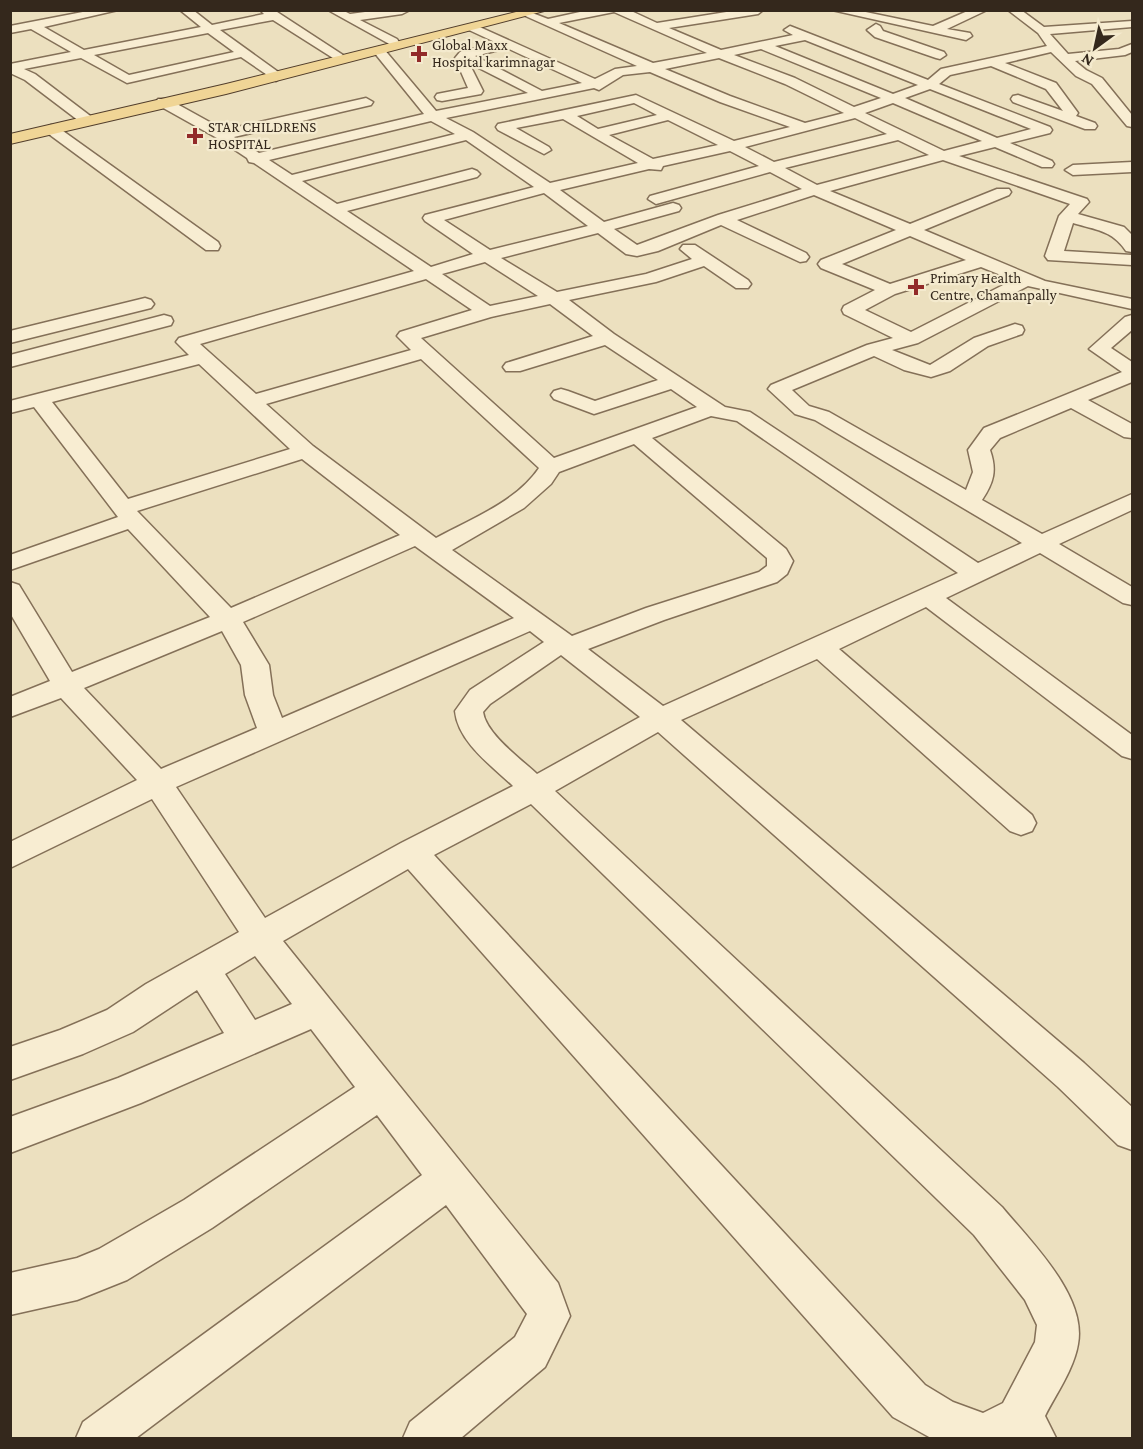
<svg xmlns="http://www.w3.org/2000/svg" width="1143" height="1449" font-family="'Crimson Pro',serif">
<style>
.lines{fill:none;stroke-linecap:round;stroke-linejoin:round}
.minor-casing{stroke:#847058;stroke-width:3}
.major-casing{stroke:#523e2c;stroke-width:2}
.minor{fill:#f8edd2;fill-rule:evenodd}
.major{fill:#f0d596;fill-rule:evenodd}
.poi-dot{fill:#922a29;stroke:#f4eace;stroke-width:2}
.labels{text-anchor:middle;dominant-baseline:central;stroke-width:4.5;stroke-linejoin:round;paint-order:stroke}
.far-poi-label{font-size:15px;fill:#34281c;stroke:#f4eace;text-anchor:start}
</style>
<rect width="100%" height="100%" fill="#ece0bf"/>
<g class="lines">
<defs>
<path id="minor" d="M 93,10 L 118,10 L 44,27 L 84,50 L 201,27 L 180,10 L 193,10 L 212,25 L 264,14 L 260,10 L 274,10 L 343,55 L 337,59 L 333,58 L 273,20 L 220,30 L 281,74 L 282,77 L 276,81 L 241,57 L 127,83 L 81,58 L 24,69 L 35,74 L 93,118 L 95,121 L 88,125 L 83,124 L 25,80 L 10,73 L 10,64 L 71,52 L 31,29 L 10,33 L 10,26 ZM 208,33 L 234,52 L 129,75 L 94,55 Z
M 328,10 L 342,10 L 350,14 L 380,10 L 408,11 L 402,14 L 360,20 L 397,39 L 399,42 L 393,46 Z
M 589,10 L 629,10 L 657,23 L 739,10 L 763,10 L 758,14 L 669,28 L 721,50 L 793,35 L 784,30 L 790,26 L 928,80 L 941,69 L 1047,46 L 1038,33 L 1008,10 L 1021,10 L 1044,27 L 1132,21 L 1132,27 L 1050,34 L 1068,54 L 1119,49 L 1132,44 L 1132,52 L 1125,55 L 1075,61 L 1086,70 L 1102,78 L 1132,115 L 1132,127 L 1127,126 L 1092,84 L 1076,76 L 1051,52 L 1005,63 L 1056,83 L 1078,113 L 1076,116 L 1095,123 L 1097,126 L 1095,129 L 1085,129 L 1013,102 L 1011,99 L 1013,96 L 1018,95 L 1063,111 L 1046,89 L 991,66 L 950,75 L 939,84 L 1050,127 L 1052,130 L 1050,133 L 1010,143 L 1052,161 L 1054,164 L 1052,167 L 1042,167 L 995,147 L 959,156 L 1087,199 L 1089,202 L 1078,214 L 1124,227 L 1132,235 L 1132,252 L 1126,251 C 1112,230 1096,230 1073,223 L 1064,251 L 1132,255 L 1132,265 L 1048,260 L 1045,256 L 1059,216 L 1070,204 L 943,160 L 830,191 L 910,224 L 997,189 L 1009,189 L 1011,192 L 1009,195 L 924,230 L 1045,281 L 1132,299 L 1132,309 L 1028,286 L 918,343 L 892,350 L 930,365 L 974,338 L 1015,324 L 1022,326 L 1024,330 L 1022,334 L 988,346 L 950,371 L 931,377 L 904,370 L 874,356 L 792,390 L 809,406 L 829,412 L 966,490 L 973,472 L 968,450 L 984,428 L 1122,372 L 1089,349 L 1125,317 L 1132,315 L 1132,330 L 1111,348 L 1132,362 L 1132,382 L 1088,400 L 1132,424 L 1132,438 L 1124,437 L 1071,408 L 1000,438 L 990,450 C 997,470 994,482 982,500 L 1042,534 L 1132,494 L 1132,510 L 1059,544 L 1132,587 L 1132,605 L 1123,603 L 1040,553 L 946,598 L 1132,735 L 1132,759 L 1122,756 L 926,607 L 839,649 L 1032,815 L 1036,823 L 1032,831 L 1021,835 L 1010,831 L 817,659 L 681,720 L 1084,1063 L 1132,1107 L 1132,1150 L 1118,1145 L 1058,1087 L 658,732 L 555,791 L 1002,1207 C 1031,1242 1087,1296 1078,1344 C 1074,1369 1056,1394 1045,1416 L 1056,1438 L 931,1438 L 893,1417 L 408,869 L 283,941 L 558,1283 L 570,1316 L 545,1367 L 461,1438 L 403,1438 L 410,1422 L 515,1337 L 527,1314 L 446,1205 L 136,1438 L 76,1438 L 83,1422 L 422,1175 L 377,1115 L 212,1228 L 127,1280 L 77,1300 L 10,1315 L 10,1273 L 77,1258 L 99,1249 L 184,1200 L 355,1087 L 311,1029 L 141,1103 L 10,1153 L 10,1117 L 118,1078 L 224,1033 L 197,990 L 133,1032 L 83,1054 L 10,1080 L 10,1047 L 60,1030 L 107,1010 L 146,984 L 239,932 L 152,799 L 10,868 L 10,842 L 137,780 L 61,698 L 10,717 L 10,697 L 50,681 L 10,613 L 10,582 L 19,585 L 72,672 L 210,617 L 128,529 L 10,570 L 10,555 L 118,517 L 34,407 L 10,413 L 10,401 L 189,355 L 176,342 L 179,338 L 414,271 L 254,163 L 249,162 L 247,158 L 217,138 L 158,105 L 156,102 L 158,99 L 168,99 L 224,130 L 366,98 L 373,102 L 371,105 L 234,137 L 259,153 L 424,114 L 373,51 L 379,47 L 383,48 L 436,111 L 528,93 L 469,63 L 483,91 L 481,94 L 442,101 L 437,100 L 435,97 L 437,94 L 468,88 L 455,58 L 460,52 L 497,43 L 469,30 L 469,26 L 473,24 L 595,79 L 615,69 L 637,66 L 521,14 L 527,11 L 548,19 ZM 614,12 L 707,53 L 653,63 L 559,23 ZM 805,40 L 918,85 L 893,94 L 775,46 ZM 507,48 L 582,83 L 542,91 L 475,56 ZM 761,49 L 881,98 L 854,107 L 795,78 L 734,55 ZM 719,58 L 785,84 L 844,113 L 805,123 L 730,96 L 665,69 ZM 650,72 L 720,102 L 790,127 L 734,141 L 636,95 L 498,124 L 496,127 L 498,130 L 544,154 L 551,150 L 549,147 L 516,128 L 563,119 L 638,163 L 550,183 L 473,132 L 446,118 L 594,88 L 599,90 L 623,75 ZM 930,89 L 1031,129 L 997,138 L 905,98 ZM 634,103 L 657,115 L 598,129 L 577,116 ZM 893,103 L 982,141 L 944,151 L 865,113 ZM 855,118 L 887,134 L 774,162 L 745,147 ZM 668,120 L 718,145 L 653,159 L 609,135 ZM 431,121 L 455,134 L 292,175 L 269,160 ZM 466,140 L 534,187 L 425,215 L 423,218 L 425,221 L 473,254 L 431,267 L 347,211 L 477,177 L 480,174 L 477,171 L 472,169 L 337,204 L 302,181 ZM 898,140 L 929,155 L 817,185 L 785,168 ZM 730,151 L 759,166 L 650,196 L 648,199 L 656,204 L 770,172 L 802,189 L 718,215 L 637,245 L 614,229 L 679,211 L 681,208 L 679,205 L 673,203 L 604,222 L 560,190 L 649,169 L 661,170 L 663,166 ZM 544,193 L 588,226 L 490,250 L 444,220 ZM 814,195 L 896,230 L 821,260 L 818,264 L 821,268 L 875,290 L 844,306 L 842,310 L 844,314 L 893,338 L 867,345 L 771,385 L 768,389 L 795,414 L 815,420 L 1022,543 L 978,563 L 750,412 L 725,407 L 614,334 L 569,300 L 656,282 L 704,266 L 736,288 L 748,288 L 751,284 L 748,280 L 695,245 L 683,245 L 680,249 L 692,259 L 646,274 L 557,292 L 501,258 L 598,233 L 626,254 L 637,256 L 658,251 L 721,225 L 800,262 L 806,261 L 809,257 L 806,253 L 737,220 ZM 910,236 L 966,260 L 890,284 L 842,264 ZM 485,262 L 538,296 L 490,306 L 442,274 ZM 981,267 L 1013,280 L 911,332 L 865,310 L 895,294 ZM 426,279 L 472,310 L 400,332 L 397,336 L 411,350 L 256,394 L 200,344 ZM 550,304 L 593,336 L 506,363 L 503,367 L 506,371 L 520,371 L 605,345 L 658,380 L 595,401 L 568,391 L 561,389 L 554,391 L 551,395 L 554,399 L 594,414 L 671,389 L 697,407 L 554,458 L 421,338 L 491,317 ZM 421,359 L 539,468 C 516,502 471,519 436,538 L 313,446 L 266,404 ZM 199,364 L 290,449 L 128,499 L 52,402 ZM 711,416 L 737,421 L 958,573 L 663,706 L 588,649 L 664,620 L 777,582 L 787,574 L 793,561 L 786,549 L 652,438 ZM 634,444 L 767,558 L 767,566 L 759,572 L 646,608 L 572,636 L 452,550 L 524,508 L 551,484 L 559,472 ZM 302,459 L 400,535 L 231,608 L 137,511 ZM 415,546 L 514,618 L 282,718 L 273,695 L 269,665 L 243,622 ZM 222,631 L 241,665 L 245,695 L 257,728 L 161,769 L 84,688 ZM 530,631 L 544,642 L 470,690 L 455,711 C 458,742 492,766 513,786 L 401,843 L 265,918 L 176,787 ZM 561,655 L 640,717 L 537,774 C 521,759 486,734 483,712 L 490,704 ZM 531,804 L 974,1235 L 1025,1300 L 1037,1325 L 1035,1342 L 1003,1403 L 983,1413 L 953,1402 L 925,1385 L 434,855 ZM 255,956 L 292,1004 L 255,1020 L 225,974 Z
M 832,10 L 856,10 L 933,26 L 970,10 L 985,11 L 947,29 L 970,33 L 972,36 L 966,40 Z
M 876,24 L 880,26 L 883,31 L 944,52 L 946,55 L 940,59 L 936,58 L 875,37 L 867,30 Z
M 51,125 L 56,126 L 218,242 L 220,246 L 218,250 L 206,250 L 46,132 L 44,129 Z
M 1132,162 L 1132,172 L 1073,175 L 1065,170 L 1073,165 Z
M 145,298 L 151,300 L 154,304 L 151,308 L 10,343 L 10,331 Z
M 164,315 L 171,317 L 173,321 L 171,325 L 10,367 L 10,355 Z"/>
<path id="major" d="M 524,10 L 548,10 L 226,94 L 10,144 L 10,134 L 226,84 Z"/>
</defs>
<use href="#minor" class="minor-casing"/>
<use href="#major" class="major-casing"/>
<use href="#minor" class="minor"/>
<use href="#major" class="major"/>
</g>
<g class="poi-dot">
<path d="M416 45h6v6h6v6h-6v6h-6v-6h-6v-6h6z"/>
<path d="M192 127h6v6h6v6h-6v6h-6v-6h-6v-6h6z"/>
<path d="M913 278h6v6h6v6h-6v6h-6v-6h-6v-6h6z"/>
</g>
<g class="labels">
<g class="far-poi-label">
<text x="432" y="45">Global Maxx<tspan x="432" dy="17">Hospital karimnagar</tspan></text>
<text x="208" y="127">STAR CHILDRENS<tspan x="208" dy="17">HOSPITAL</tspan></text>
<text x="930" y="278">Primary Health<tspan x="930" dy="17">Centre, Chamanpally</tspan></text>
</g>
</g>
<rect width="1143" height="1449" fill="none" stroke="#34281c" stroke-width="24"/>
<g transform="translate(1095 48) rotate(213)" stroke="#f4eace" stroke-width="4.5" paint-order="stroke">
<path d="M0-4.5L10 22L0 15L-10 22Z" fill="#34281c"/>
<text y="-9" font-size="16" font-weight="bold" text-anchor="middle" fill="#34281c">N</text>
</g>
</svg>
